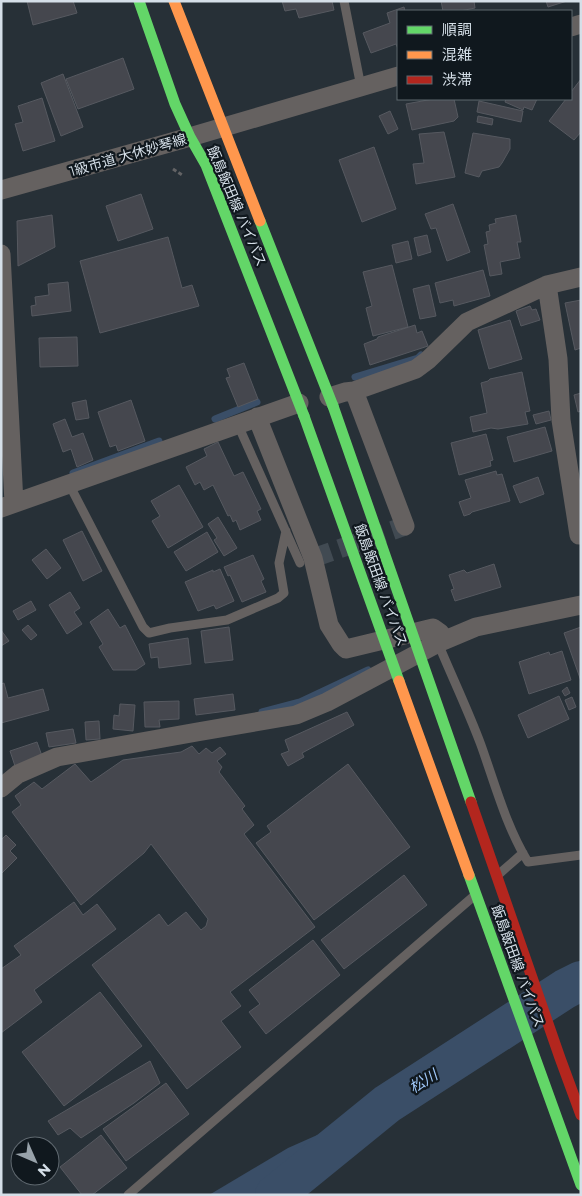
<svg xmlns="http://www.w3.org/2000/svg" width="582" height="1196" font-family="Montserrat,'Noto Sans JP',sans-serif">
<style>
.water{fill:#3a4e67}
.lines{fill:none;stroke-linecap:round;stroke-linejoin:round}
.stream{stroke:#3a4e67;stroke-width:7}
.river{stroke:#3a4e67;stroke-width:40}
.building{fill:#45474e;stroke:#565960}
.street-tunnel{stroke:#414a52;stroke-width:19;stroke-dasharray:19 9;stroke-linecap:butt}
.path{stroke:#636365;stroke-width:3;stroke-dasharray:4 2.5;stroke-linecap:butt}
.lane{stroke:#656160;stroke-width:9}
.street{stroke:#656160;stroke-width:19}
.fast{stroke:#63d668;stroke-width:11}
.slow{stroke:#ff974d;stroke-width:11}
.fast-bridge{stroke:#63d668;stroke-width:11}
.slow-bridge{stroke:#ff974d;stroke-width:11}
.jam-bridge{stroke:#b3261e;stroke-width:11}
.labels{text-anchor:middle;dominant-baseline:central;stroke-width:4.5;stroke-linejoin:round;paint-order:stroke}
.street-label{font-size:14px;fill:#d5dfe8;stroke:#10181e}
.water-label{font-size:15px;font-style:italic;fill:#9fc7f8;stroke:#10181e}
</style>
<rect width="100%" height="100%" fill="#273037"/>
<path class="water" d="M 387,1104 L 297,1195 L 209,1195 L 288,1148 Z"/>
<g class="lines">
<path class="stream" d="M 355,377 L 418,358 L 421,355
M 215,419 L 257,402
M 73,473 L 159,441
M 262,712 L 300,702 L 368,670"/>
<path class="river" d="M 275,1195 L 387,1104 L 565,989 L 581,981"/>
</g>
<path class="building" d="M 27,1 L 73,1 L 77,13 L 33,25 Z
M 282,1 L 332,1 L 334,10 L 299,18 L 296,9 L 285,11 Z
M 441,1 L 474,1 L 475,8 L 460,11 L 443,11 Z
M 546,1 L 567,1 L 548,7 Z
M 404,7 L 405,11 L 398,11 L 398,49 L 396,44 L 371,53 L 363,33 L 390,23 L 387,13 Z
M 123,58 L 134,89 L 78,109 L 66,79 Z
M 63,74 L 83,127 L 61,136 L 41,83 Z
M 581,79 L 581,132 L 574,140 L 549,121 L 566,99 L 571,99 L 571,92 Z
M 42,98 L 55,141 L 23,151 L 15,124 L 23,122 L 18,106 Z
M 433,99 L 454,99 L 458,117 L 454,121 L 412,130 L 406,104 Z
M 506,99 L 537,99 L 532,110 L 524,107 L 523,110 L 505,102 Z
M 479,101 L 523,111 L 521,122 L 477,112 Z
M 390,111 L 398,129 L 388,134 L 379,116 Z
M 478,116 L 493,119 L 492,125 L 477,122 Z
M 444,132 L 455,177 L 416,184 L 413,164 L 424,163 L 419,134 Z
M 473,133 L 510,139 L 510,149 L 502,163 L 499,167 L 482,171 L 479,177 L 465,173 Z
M 374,147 L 396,209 L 362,222 L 339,160 Z
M 141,194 L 153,229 L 118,241 L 106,206 Z
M 453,204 L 470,252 L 447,261 L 436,228 L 431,229 L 425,214 Z
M 52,215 L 55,247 L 18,266 L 17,221 Z
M 516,215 L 521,242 L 517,242 L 520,258 L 500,262 L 502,274 L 490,276 L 484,245 L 488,244 L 486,232 L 490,231 L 489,225 L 496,223 L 495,219 Z
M 427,235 L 431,252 L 418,256 L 414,238 Z
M 168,237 L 182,288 L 192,285 L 199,306 L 100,333 L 80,261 Z
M 408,241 L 412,259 L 396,263 L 392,245 Z
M 392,265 L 408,327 L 373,336 L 366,308 L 372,306 L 363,272 Z
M 483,270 L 490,296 L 454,306 L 453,300 L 440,303 L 435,283 Z
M 68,282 L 71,311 L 32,316 L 31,306 L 36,305 L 35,297 L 49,295 L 48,284 Z
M 429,285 L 436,316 L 420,319 L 413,289 Z
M 581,300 L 581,348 L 575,350 L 565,303 Z
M 530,306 L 532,310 L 536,309 L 540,320 L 521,326 L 516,311 Z
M 510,320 L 522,359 L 489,369 L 478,330 Z
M 415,325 L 417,333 L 422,331 L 428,346 L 370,365 L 364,344 L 377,339 L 378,337 Z
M 77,337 L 78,366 L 40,367 L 39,338 Z
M 244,363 L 258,399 L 238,407 L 226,378 L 230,377 L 227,369 Z
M 522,372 L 530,411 L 525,412 L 528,424 L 498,429 L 491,428 L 473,432 L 470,417 L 487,413 L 481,383 L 488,381 L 490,379 Z
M 581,393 L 581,411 L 578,412 L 574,395 Z
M 86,400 L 89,418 L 76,420 L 72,403 Z
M 131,400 L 145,441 L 118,451 L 116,445 L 110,447 L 98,412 Z
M 549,411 L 551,420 L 536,424 L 533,415 Z
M 65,419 L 72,437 L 83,433 L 93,460 L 77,467 L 71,449 L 63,452 L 53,424 Z
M 545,427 L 552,451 L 514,462 L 507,437 Z
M 486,434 L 493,460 L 490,461 L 491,466 L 459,475 L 451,443 Z
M 218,442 L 234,476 L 243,472 L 261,509 L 257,511 L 261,520 L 240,530 L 236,520 L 233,522 L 230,515 L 228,516 L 213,485 L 204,490 L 200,482 L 195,485 L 186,467 L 207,456 L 204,449 Z
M 496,471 L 497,475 L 502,474 L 510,501 L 472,512 L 470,514 L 464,516 L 459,502 L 471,498 L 465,480 Z
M 538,477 L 544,494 L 520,503 L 513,486 Z
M 179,485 L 203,527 L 168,548 L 152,521 L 160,516 L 151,501 Z
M 218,517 L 237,548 L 224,556 L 214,540 L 217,538 L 208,524 Z
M 82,531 L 102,571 L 83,581 L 63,540 Z
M 207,532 L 218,552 L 186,571 L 174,552 Z
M 46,549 L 61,568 L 47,579 L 32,560 Z
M 253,555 L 264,579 L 261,581 L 266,592 L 242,602 L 230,575 L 228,576 L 224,567 Z
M 494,564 L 501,587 L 455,601 L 451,590 L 454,589 L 449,575 L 464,570 L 467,573 Z
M 220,569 L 234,601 L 216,609 L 214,605 L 198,611 L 185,582 L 213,570 L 213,572 Z
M 70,592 L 80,608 L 74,612 L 82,624 L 67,634 L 49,605 Z
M 31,601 L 36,610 L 18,620 L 13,611 Z
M 108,609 L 120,628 L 125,625 L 145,664 L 136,670 L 113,670 L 99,647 L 103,644 L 90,622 Z
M 28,625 L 37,635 L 31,640 L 22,630 Z
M 229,627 L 233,660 L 205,663 L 201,631 Z
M 581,627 L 581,681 L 564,633 Z
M 1,630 L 9,641 L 1,646 Z
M 188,638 L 191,664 L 159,668 L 158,657 L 151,658 L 149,644 Z
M 562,651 L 571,680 L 529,694 L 519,662 L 549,652 L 550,655 Z
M 4,683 L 8,698 L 43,689 L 49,710 L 1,723 L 1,684 Z
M 567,687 L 570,693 L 565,696 L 562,691 Z
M 233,694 L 235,710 L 196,715 L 194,699 Z
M 559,696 L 569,719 L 528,738 L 518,715 Z
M 572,697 L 576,707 L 569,710 L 565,700 Z
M 179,701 L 179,719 L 159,720 L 160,727 L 145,727 L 144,702 Z
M 120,704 L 135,705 L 133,731 L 113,729 L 114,715 L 119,716 Z
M 347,712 L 354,725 L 302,753 L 304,757 L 288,766 L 281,754 L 289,751 L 285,740 Z
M 99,721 L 100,739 L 86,740 L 85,722 Z
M 73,729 L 76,743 L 49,747 L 46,733 Z
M 37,742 L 42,756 L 15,766 L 10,751 Z
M 192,746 L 199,754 L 206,748 L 212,753 L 220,747 L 226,754 L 217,761 L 222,767 L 219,772 L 245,806 L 242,809 L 254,825 L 244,834 L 315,927 L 230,992 L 241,1006 L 221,1021 L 241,1047 L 187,1089 L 92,965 L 159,914 L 168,926 L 186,912 L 201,930 L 206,926 L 208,919 L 151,844 L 144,853 L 81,905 L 12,812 L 21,805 L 15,796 L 34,782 L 42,789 L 75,764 L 91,782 L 123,760 L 181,752 Z
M 348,764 L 410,847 L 314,920 L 256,843 L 271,832 L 267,826 Z
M 6,835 L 16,845 L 10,851 L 17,858 L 1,874 L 1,840 Z
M 404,875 L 427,905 L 344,969 L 321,940 Z
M 74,902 L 83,915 L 97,904 L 116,929 L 34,990 L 42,1002 L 1,1033 L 1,969 L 21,955 L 14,946 Z
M 313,940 L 340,975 L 266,1034 L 249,1012 L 260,1004 L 249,990 Z
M 100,992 L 142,1046 L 64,1106 L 22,1052 Z
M 150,1061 L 160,1083 L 134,1103 L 81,1138 L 70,1128 L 58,1135 L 48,1121 Z
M 166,1083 L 189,1114 L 126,1161 L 103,1129 Z
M 101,1135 L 127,1168 L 92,1195 L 82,1195 L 60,1167 Z"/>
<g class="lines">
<path class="street-tunnel" d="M 313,558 L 405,526"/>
<path class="path" d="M 173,169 L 182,175"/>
<path class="lane" d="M 344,1 L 361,87
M 238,425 L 300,563
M 69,484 L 143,627 L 149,633 L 170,628 L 227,620 L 278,598 L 284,593 L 279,563 L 286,531
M 438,643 C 452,677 468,710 481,745 C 495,784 506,826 528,862 L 581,855
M 499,874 L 523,853
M 128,1195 L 474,896"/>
<path class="street" d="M 571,27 L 581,24
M 1,190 L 190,137 L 398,76
M 1,254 L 14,503
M 547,285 L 558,359 L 561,420 L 579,535
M 354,391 L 405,526
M 329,397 L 345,392 L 354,391 L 416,369 L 428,360 L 467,322 L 547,285 L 581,277
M 257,417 L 313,558 L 329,625 L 341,644 L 346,649 L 433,628 L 440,633 L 445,639
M 1,508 L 299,403
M 1,788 L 18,774 L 57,757 L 197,732 L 296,715 L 327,702 L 438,643 L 476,627 L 581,605"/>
<path class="fast" d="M 139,1 L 175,104 L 190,137 L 206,165 L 304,416
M 260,221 L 333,406"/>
<path class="slow" d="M 174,1 L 260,221"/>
<path class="fast-bridge" d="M 333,406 L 471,802
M 304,416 L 399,681
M 469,875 L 581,1185"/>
<path class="slow-bridge" d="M 399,681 L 469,875"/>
<path class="jam-bridge" d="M 471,802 L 560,1058 L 581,1115"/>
</g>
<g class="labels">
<g class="street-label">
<text transform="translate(128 155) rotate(-16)">1級市道 大休妙琴線</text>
<text transform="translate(237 206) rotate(67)">飯島飯田線 バイパス</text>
<text transform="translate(381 585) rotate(70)">飯島飯田線 バイパス</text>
<text transform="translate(518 966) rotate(70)">飯島飯田線 バイパス</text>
</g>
<g class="water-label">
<text transform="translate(423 1081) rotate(-32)">松川</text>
</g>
</g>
<rect width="582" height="1196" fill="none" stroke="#d5dfe8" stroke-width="5"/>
<rect x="397" y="10" width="175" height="90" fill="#10181e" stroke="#5f686f"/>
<rect x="407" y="26" width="25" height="8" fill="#63d668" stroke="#5f686f"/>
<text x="442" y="35" font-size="15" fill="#d5dfe8">順調</text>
<rect x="407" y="51" width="25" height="8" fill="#ff974d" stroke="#5f686f"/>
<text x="442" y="60" font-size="15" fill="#d5dfe8">混雑</text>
<rect x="407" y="76" width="25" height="8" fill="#b3261e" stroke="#5f686f"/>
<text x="442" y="85" font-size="15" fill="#d5dfe8">渋滞</text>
<g transform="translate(35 1161) rotate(135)"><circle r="24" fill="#10181e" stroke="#5f686f"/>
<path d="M0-4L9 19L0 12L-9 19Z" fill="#98a2aa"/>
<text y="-8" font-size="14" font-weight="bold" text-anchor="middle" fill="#d5dfe8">N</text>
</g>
</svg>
